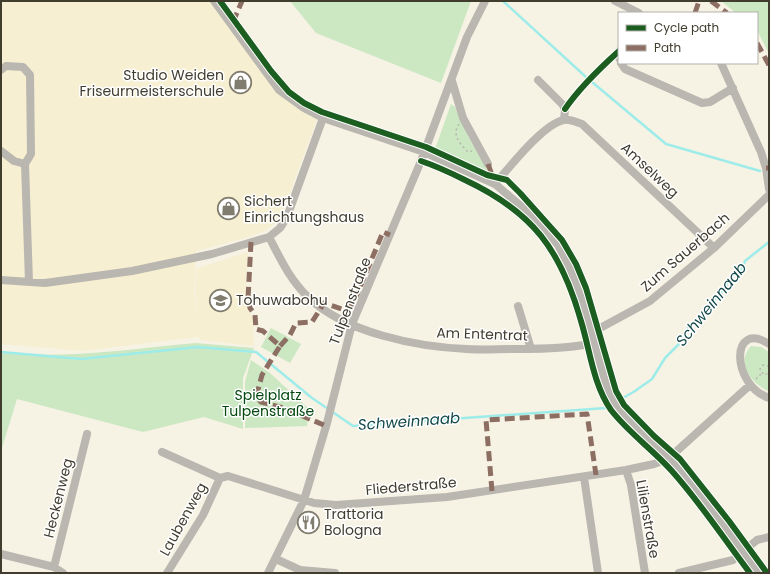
<svg xmlns="http://www.w3.org/2000/svg" width="770" height="574" font-family="Poppins,sans-serif">
<style>
.built{fill:#f7efd2}
.green{fill:#cbe8c2}
.lines{fill:none;stroke-linecap:round;stroke-linejoin:round}
.stream{stroke:#9eece9;stroke-width:2.5}
.path{stroke:#b8b5ae;stroke-width:1.5;stroke-dasharray:2 3;stroke-linecap:butt}
.minor{stroke:#bab6b0;stroke-width:8}
.quiet{stroke:#8d6e63;stroke-width:5;stroke-dasharray:10 5;stroke-linecap:butt}
.cycleway-casing{stroke:#fff;stroke-width:8}
.cycleway{stroke:#1b5e20;stroke-width:6}
.labels{text-anchor:middle;dominant-baseline:central;stroke-width:3;stroke-linejoin:round;paint-order:stroke}
.poi-label{font-size:14px;fill:#403d2f;stroke:#fff;text-anchor:start}
.street-label{font-size:14px;fill:#403d2f;stroke:#fff}
.park-label{font-size:14px;fill:#044810;stroke:#fff}
.water-label{font-size:15px;font-style:italic;fill:#144849;stroke:#fff}
</style>
<rect width="100%" height="100%" fill="#f6f2e4"/>
<path class="built" d="M 1,1 L 211,1 L 279,93 L 317,119 L 282,214 L 274,224 L 264,231 L 245,238 L 196,251 L 194,295 L 199,329 L 195,295 L 196,269 L 248,252 L 246,291 L 247,304 L 253,319 L 254,346 L 200,340 L 199,337 L 81,351 L 1,344 Z"/>
<path class="green" d="M 290,1 L 471,1 L 441,83 L 316,33 Z
M 721,1 L 769,1 L 769,54 L 757,30 L 757,13 L 736,13 Z
M 451,104 L 455,107 L 469,138 L 489,173 L 488,174 L 435,149 Z
M 271,328 L 301,344 L 290,363 L 261,347 Z
M 196,343 L 254,348 L 243,378 L 243,429 L 204,417 L 143,432 L 17,399 L 1,451 L 1,353 C 66,359 131,349 196,343 Z
M 751,346 L 761,347 L 769,352 L 769,391 C 752,385 735,363 751,346 Z
M 251,360 L 270,373 L 309,409 L 307,426 L 245,428 L 245,382 Z"/>
<g class="lines">
<path class="stream" d="M 503,1 L 586,77 L 666,144 L 760,171
M 1,352 L 81,359 L 198,347 L 256,352 L 312,398 L 353,426 L 606,408 L 635,391 L 652,379 L 665,358 L 682,341 L 687,329 L 711,307 L 713,301 L 718,297 L 732,276 L 741,271 L 745,261 L 769,242"/>
<path class="path" d="M 459,124 C 451,135 461,145 468,152 L 472,151
M 769,366 L 763,365 L 760,369 L 764,375 L 769,373
M 756,379 L 762,373"/>
<path class="minor" d="M 214,1 L 279,90 L 304,108 L 323,118 L 424,152 L 495,184 L 534,217 L 558,245 L 569,266 L 583,303 L 608,391 L 619,409 L 643,435 L 669,458 L 726,527 L 759,573
M 615,1 L 639,13
M 619,51 L 619,58
M 621,63 L 625,69 L 702,103 L 710,102 L 733,88
M 721,63 L 761,152 L 766,168 L 769,189
M 1,70 L 6,66 L 23,67 L 30,75 L 31,154 L 25,164 L 29,282
M 538,80 L 562,104 L 565,109 L 564,120
M 452,81 L 463,118 L 488,164
M 1,151 L 14,161 L 25,164
M 495,184 C 508,169 544,123 564,120 C 570,119 576,122 582,124 L 714,248
M 269,237 C 280,258 290,280 308,297 C 345,333 418,347 467,349 C 482,350 497,349 512,349 C 531,349 578,349 594,342
M 1,280 L 45,283 L 132,271 L 212,254 L 269,237 L 280,228 L 287,217 L 323,118
M 518,306 L 531,349
M 591,333 L 650,301 L 714,248 L 769,195
M 769,344 C 730,319 731,385 769,398
M 162,452 L 220,478 L 228,476 L 314,503 L 336,505 L 447,497 L 626,470 L 654,464 L 669,458 L 750,385
M 626,470 L 631,485 L 645,573
M 584,477 L 598,573
M 1,554 L 54,567 L 63,573
M 276,559 L 300,570 L 335,573
M 54,567 L 87,434
M 167,573 L 203,515 L 220,478
M 268,573 L 304,500 L 327,423 L 352,324 L 421,161 L 467,37 L 485,1
M 679,573 L 733,560 L 757,540 L 769,537"/>
<path class="quiet" d="M 711,1 L 727,13
M 695,13 L 699,1
M 233,22 L 242,1
M 757,43 L 769,65
M 488,164 L 492,175
M 766,168 L 769,168
M 251,242 L 248,299 L 250,308 L 255,315 L 256,329 L 263,331 L 280,346 L 262,375 L 256,397 L 261,402 L 284,408 L 326,426
M 280,346 L 290,335 L 296,323 L 312,322 L 324,303 L 348,311 L 356,297 L 383,232 L 390,235
M 492,491 L 486,420 L 587,414 L 596,475"/>
<defs>
<path id="cycleway" d="M 220,1 L 271,71 L 289,92 L 304,103 L 322,112 L 426,147 L 487,175 L 507,180 L 520,193 L 562,240 L 576,264 L 586,288 L 616,391 L 624,405 L 654,436 L 680,459 L 729,521 L 767,573
M 565,109 C 580,87 599,69 619,51
M 421,161 C 436,166 451,173 465,180 C 533,212 561,250 581,321 C 590,350 593,384 611,410 C 628,432 652,449 671,470 C 700,502 724,539 750,573"/>
</defs>
<use href="#cycleway" class="cycleway-casing"/>
<use href="#cycleway" class="cycleway"/>
</g>
<defs>
<symbol id="shop-ring" viewBox="-11 -11 22 22"><circle r="9.5" fill="#fff" stroke="#807c6e" stroke-width="1.5"/><path d="M-5-2.5h2.3a2.7 3.5 0 0 1 5.4 0H5L5.5 6h-11ZM-1.5-2.5h3a1.5 2.3 0 0 0-3 0Z" fill="#807c6e"/></symbol>
<symbol id="school-ring" viewBox="-11 -11 22 22"><circle r="9.5" fill="#fff" stroke="#807c6e" stroke-width="1.5"/><path d="M0-5L7-2L0 1L-7-2ZM-4 1L0 2.5L4 1V4Q0 6-4 4Z" fill="#807c6e"/></symbol>
<symbol id="restaurant-ring" viewBox="-11 -11 22 22"><circle r="9.5" fill="#fff" stroke="#807c6e" stroke-width="1.5"/><path d="M-5-6h1v4h1v-4h1v4h1v-4h1v5L-1.5 .5V6h-2V.5L-5-1ZM5-6V6H3V1.5H1.5Q1.5-4 5-6Z" fill="#807c6e"/></symbol>
</defs>
<g fill-rule="evenodd">
<use href="#shop-ring" x="228" y="70" width="25" height="25"/>
<use href="#shop-ring" x="216" y="196" width="25" height="25"/>
<use href="#school-ring" x="208" y="288" width="25" height="25"/>
<use href="#restaurant-ring" x="296" y="510" width="25" height="25"/>
</g>
<g class="labels">
<g class="poi-label">
<text x="224" y="75" text-anchor="end">Studio Weiden<tspan x="224" dy="16">Friseurmeisterschule</tspan></text>
<text x="244" y="201">Sichert<tspan x="244" dy="16">Einrichtungshaus</tspan></text>
<text x="236" y="300">Tohuwabohu</text>
<text x="324" y="514">Trattoria<tspan x="324" dy="16">Bologna</tspan></text>
</g>
<g class="street-label">
<text transform="translate(650 170) rotate(43)">Amselweg</text>
<text transform="translate(685 252) rotate(-41)">Zum Sauerbach</text>
<text transform="translate(350 301) rotate(-69)">Tulpenstraße</text>
<text transform="translate(482 334) rotate(2)">Am Ententrat</text>
<text transform="translate(411 486) rotate(-5)">Fliederstraße</text>
<text transform="translate(58 498) rotate(-76)">Heckenweg</text>
<text transform="translate(183 519) rotate(-61)">Laubenweg</text>
<text transform="translate(648 519) rotate(80)">Lilienstraße</text>
</g>
<g class="park-label">
<text x="268" y="395">Spielplatz<tspan x="268" dy="16">Tulpenstraße</tspan></text>
</g>
<g class="water-label">
<text transform="translate(711 304) rotate(-51)">Schweinnaab</text>
<text transform="translate(409 421) rotate(-4)">Schweinnaab</text>
</g>
</g>
<rect width="770" height="574" fill="none" stroke="#403d2f" stroke-width="4"/>
<rect x="618" y="12" width="140" height="52" fill="#ffffff" stroke="#b3b1ac"/>
<rect x="626" y="25" width="20" height="6" fill="#1b5e20" stroke="#b3b1ac"/>
<text x="654" y="32" font-size="12" fill="#403d2f">Cycle path</text>
<rect x="626" y="45" width="20" height="6" fill="#8d6e63" stroke="#b3b1ac"/>
<text x="654" y="52" font-size="12" fill="#403d2f">Path</text>
</svg>
